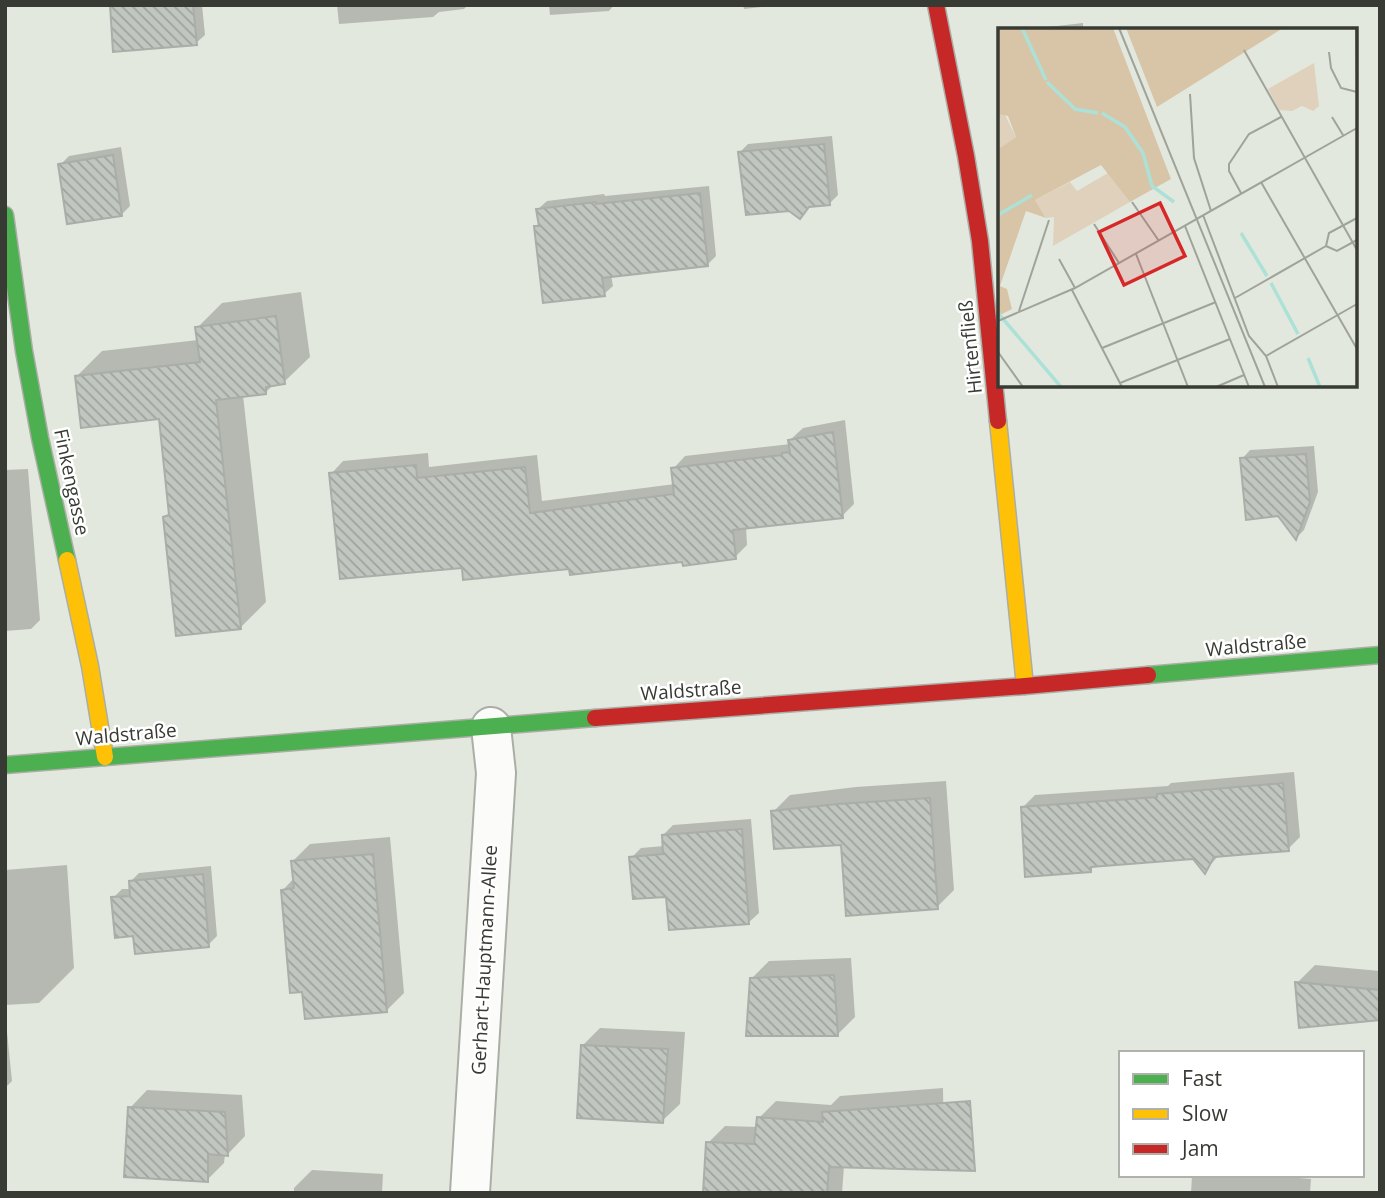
<svg xmlns="http://www.w3.org/2000/svg" width="1385" height="1198" font-family="'Open Sans',sans-serif">
<style>
.shadow{fill:#0003}
.building{fill:url(#building-back-hatch);stroke:#a9aea8;stroke-width:2}
.lines{fill:none;stroke-linecap:round;stroke-linejoin:round}
.street-casing{stroke:#aaaea6;stroke-width:42}
.fast-casing{stroke:#aaaea6;stroke-width:19}
.slow-casing{stroke:#aaaea6;stroke-width:19}
.jam-casing{stroke:#aaaea6;stroke-width:19}
.street{stroke:#fbfcfa;stroke-width:38}
.fast{stroke:#4caf50;stroke-width:16}
.slow{stroke:#ffc107;stroke-width:16}
.jam{stroke:#c62828;stroke-width:16}
.labels{text-anchor:middle;dominant-baseline:central;stroke-width:5;stroke-linejoin:round;paint-order:stroke}
.street-label{font-size:19px;fill:#383b33;stroke:#fff}
.inset-river{fill:none;stroke:#abe1d7;stroke-width:3.5}
.inset-road{fill:none;stroke:#9fa39a;stroke-width:2}
.view{fill:#d62828;fill-opacity:0.15;stroke:#d62828;stroke-width:3.5}
.inset-edge{fill:none;stroke:#383b33;stroke-width:3.5}
</style>
<defs>
<pattern id="building-back-hatch" width="6" height="6" patternUnits="userSpaceOnUse" patternTransform="scale(1.75)"><rect width="6" height="6" fill="#c1c7c0"/><path d="M-1 5l2 2M0 0l6 6M5-1l2 2" fill="none" stroke="#9ea39d"/></pattern>
</defs>
<rect width="100%" height="100%" fill="#e3e8de"/>
<path class="shadow" d="M 112,5 L 202,5 L 205,35 L 196,43 Z
M 337,5 L 468,5 L 464,9 L 439,12 L 433,17 L 339,24 Z
M 549,5 L 614,5 L 609,11 L 550,15 Z
M 743,5 L 778,5 L 744,9 Z
M 1083,23 L 1083,30 L 1037,30 L 1039,28 Z
M 832,136 L 838,195 L 829,204 L 810,206 L 800,217 L 739,153 L 748,144 Z
M 121,147 L 130,206 L 121,215 L 60,165 L 69,156 Z
M 709,186 L 716,256 L 707,265 L 611,275 L 613,286 L 604,294 L 535,227 L 540,222 L 538,209 L 547,201 L 604,194 L 605,196 Z
M 301,292 L 310,357 L 284,382 L 275,383 L 266,392 L 243,395 L 266,602 L 240,628 L 165,517 L 171,511 L 161,417 L 77,376 L 102,351 L 198,340 L 197,328 L 222,303 Z
M 845,420 L 854,504 L 842,516 L 746,527 L 747,545 L 735,557 L 571,567 L 463,566 L 331,474 L 343,461 L 428,453 L 429,467 L 537,455 L 542,501 L 675,484 L 673,469 L 685,456 L 791,444 L 790,440 L 803,428 Z
M 1314,446 L 1318,492 L 1304,530 L 1296,538 L 1242,459 L 1250,450 Z
M 28,469 L 40,620 L 31,629 L 5,631 L 5,470 Z
M 1294,772 L 1300,837 L 1288,849 L 1219,855 L 1205,871 L 1194,857 L 1096,865 L 1090,870 L 1023,807 L 1035,795 L 1168,786 L 1171,783 Z
M 946,781 L 954,890 L 937,907 L 843,843 L 773,812 L 790,795 L 856,787 Z
M 751,819 L 759,913 L 748,923 L 668,895 L 631,858 L 641,848 L 664,846 L 663,835 L 673,825 Z
M 390,837 L 404,993 L 386,1011 L 283,890 L 294,878 L 293,861 L 310,844 Z
M 67,865 L 74,968 L 39,1003 L 5,1005 L 5,870 Z
M 211,866 L 217,936 L 208,945 L 135,934 L 113,898 L 122,889 L 131,889 L 130,882 L 139,873 Z
M 851,958 L 855,1017 L 837,1035 L 751,979 L 769,961 Z
M 1315,965 L 1380,971 L 1380,1018 L 1297,983 Z
M 5,1012 L 12,1081 L 5,1088 Z
M 600,1028 L 685,1032 L 680,1104 L 662,1121 L 582,1046 Z
M 943,1088 L 944,1151 L 844,1166 L 842,1193 L 704,1193 L 708,1143 L 725,1126 L 758,1127 L 759,1118 L 776,1101 L 831,1105 L 840,1096 Z
M 147,1090 L 242,1095 L 245,1136 L 228,1154 L 225,1154 L 224,1163 L 207,1180 L 130,1108 Z
M 312,1170 L 383,1174 L 382,1193 L 294,1193 L 294,1188 Z
M 1192,1175 L 1263,1175 L 1311,1179 L 1310,1193 L 1191,1193 Z"/>
<path class="building" d="M 110,5 L 193,5 L 197,45 L 113,52 Z
M 824,144 L 830,205 L 809,207 L 800,219 L 789,211 L 746,215 L 738,152 Z
M 113,155 L 122,216 L 67,224 L 58,164 Z
M 700,193 L 708,266 L 602,278 L 605,296 L 543,303 L 534,226 L 539,226 L 536,209 L 596,202 L 596,204 Z
M 276,316 L 285,384 L 266,387 L 266,394 L 216,400 L 241,629 L 176,636 L 163,517 L 169,515 L 159,419 L 81,428 L 75,376 L 200,362 L 195,327 Z
M 833,432 L 843,518 L 733,530 L 736,559 L 683,566 L 682,562 L 570,575 L 569,569 L 463,580 L 462,568 L 340,579 L 329,473 L 416,465 L 417,478 L 525,467 L 530,513 L 674,494 L 671,468 L 782,455 L 782,453 L 790,452 L 788,440 Z
M 1306,454 L 1310,502 L 1296,540 L 1278,516 L 1246,520 L 1240,458 Z
M 1283,783 L 1289,851 L 1214,857 L 1205,874 L 1193,859 L 1091,867 L 1091,872 L 1025,877 L 1021,807 L 1157,797 L 1157,794 Z
M 930,798 L 938,909 L 846,916 L 841,845 L 774,849 L 771,811 L 838,804 Z
M 742,829 L 749,924 L 669,930 L 666,897 L 633,899 L 629,857 L 663,854 L 662,835 Z
M 373,854 L 387,1012 L 305,1019 L 302,992 L 290,993 L 281,890 L 294,888 L 291,861 Z
M 203,874 L 209,947 L 135,954 L 133,936 L 115,938 L 111,897 L 130,896 L 129,881 Z
M 834,975 L 838,1036 L 746,1036 L 750,978 Z
M 1295,982 L 1380,990 L 1380,1020 L 1299,1028 Z
M 581,1045 L 668,1049 L 663,1123 L 577,1118 Z
M 970,1101 L 975,1171 L 829,1167 L 827,1193 L 703,1193 L 706,1142 L 754,1144 L 757,1117 L 823,1122 L 822,1112 Z
M 128,1107 L 225,1112 L 228,1156 L 208,1154 L 208,1182 L 124,1177 Z"/>
<g class="lines">
<defs>
<path id="street" d="M 470,1193 L 496,773 L 491,727"/>
<path id="fast" d="M 5,215 L 24,351 L 40,438 L 67,560
M 1148,675 L 1380,655
M 5,765 L 595,718"/>
<path id="slow" d="M 998,421 L 1025,686
M 67,560 L 90,666 L 105,757"/>
<path id="jam" d="M 936,5 L 966,156 L 980,241 L 998,421
M 595,718 L 1025,686 L 1148,675"/>
</defs>
<use href="#street" class="street-casing"/>
<use href="#fast" class="fast-casing"/>
<use href="#slow" class="slow-casing"/>
<use href="#jam" class="jam-casing"/>
<use href="#street" class="street"/>
<use href="#fast" class="fast"/>
<use href="#slow" class="slow"/>
<use href="#jam" class="jam"/>
</g>
<g class="labels">
<g class="street-label">
<text transform="translate(970 347) rotate(-96)">Hirtenfließ</text>
<text transform="translate(72 482) rotate(78)">Finkengasse</text>
<text transform="translate(1256 645) rotate(-5)">Waldstraße</text>
<text transform="translate(691 690) rotate(-4)">Waldstraße</text>
<text transform="translate(126 734) rotate(-5)">Waldstraße</text>
<text transform="translate(484 960) rotate(-87)">Gerhart-Hauptmann-Allee</text>
</g>
</g>
<g transform="translate(998 28)">
<rect width="359" height="359" fill="#e3e8de"/>
<path d="M 6,85 L 18,109 L 0,121 L 0,86 ZM 110,145 L 132,174 L 55,218 L 56,189 L 48,190 L 37,172 L 72,154 L 79,163 Z" fill="#dfd1bb"/>
<path d="M 0,0 L 115,0 L 173,151 L 132,174 L 103,137 L 37,172 L 48,190 L 28,183 L 2,258 L 9,261 L 14,281 L 0,288 L 0,121 L 18,109 L 10,88 L 0,86 ZM 128,0 L 285,0 L 159,79 Z" fill="#d8c5a8"/>
<path d="M 316,35 L 321,78 L 315,83 L 304,78 L 294,83 L 281,82 L 270,61 Z" fill="#dfd1bb"/>
<path class="inset-river" d="M 24,0 L 48,52M 49,54 L 77,81 L 100,85M 104,85 L 127,99 L 145,125 L 154,158 L 176,174M 0,187 L 34,167M 243,205 L 269,248M 273,255 L 300,306M 0,285 L 63,359M 310,330 L 322,359"/>
<path class="inset-road" d="M 121,0 L 267,359M 358,0 L 359,53M 246,22 L 359,222M 331,24 L 333,40 L 343,60 L 359,64M 192,66 L 196,130 L 213,183M 334,89 L 345,107M 263,154 L 359,321M 243,165 L 231,143 L 231,136 L 251,106 L 283,89M 134,174 L 161,213M 205,187 L 251,308 L 268,328 L 280,359M 96,196 L 121,235M 187,198 L 251,359M 328,218 L 331,205 L 359,190M 328,218 L 339,223 L 359,212M 138,226 L 190,359M 61,231 L 77,260M 74,262 L 124,359M 237,270 L 328,218M 21,283 L 51,192M 0,293 L 77,260 L 359,100M 104,320 L 218,274M 0,324 L 25,359M 268,328 L 359,276M 122,355 L 232,311M 218,359 L 246,347"/>
<path class="view" d="M 162,175 L 187,228 L 126,257 L 101,204 Z"/>
<rect width="359" height="359" class="inset-edge"/>
</g>
<rect width="1385" height="1198" fill="none" stroke="#383b33" stroke-width="14"/>
<rect x="1119" y="1051" width="245" height="126" fill="#ffffff" stroke="#afb1ad" stroke-width="2"/>
<rect x="1133" y="1074" width="35" height="10" fill="#4caf50" stroke="#afb1ad" stroke-width="2"/>
<text x="1182" y="1086" font-size="21" fill="#383b33">Fast</text>
<rect x="1133" y="1109" width="35" height="10" fill="#ffc107" stroke="#afb1ad" stroke-width="2"/>
<text x="1182" y="1121" font-size="21" fill="#383b33">Slow</text>
<rect x="1133" y="1144" width="35" height="10" fill="#c62828" stroke="#afb1ad" stroke-width="2"/>
<text x="1182" y="1156" font-size="21" fill="#383b33">Jam</text>
</svg>
